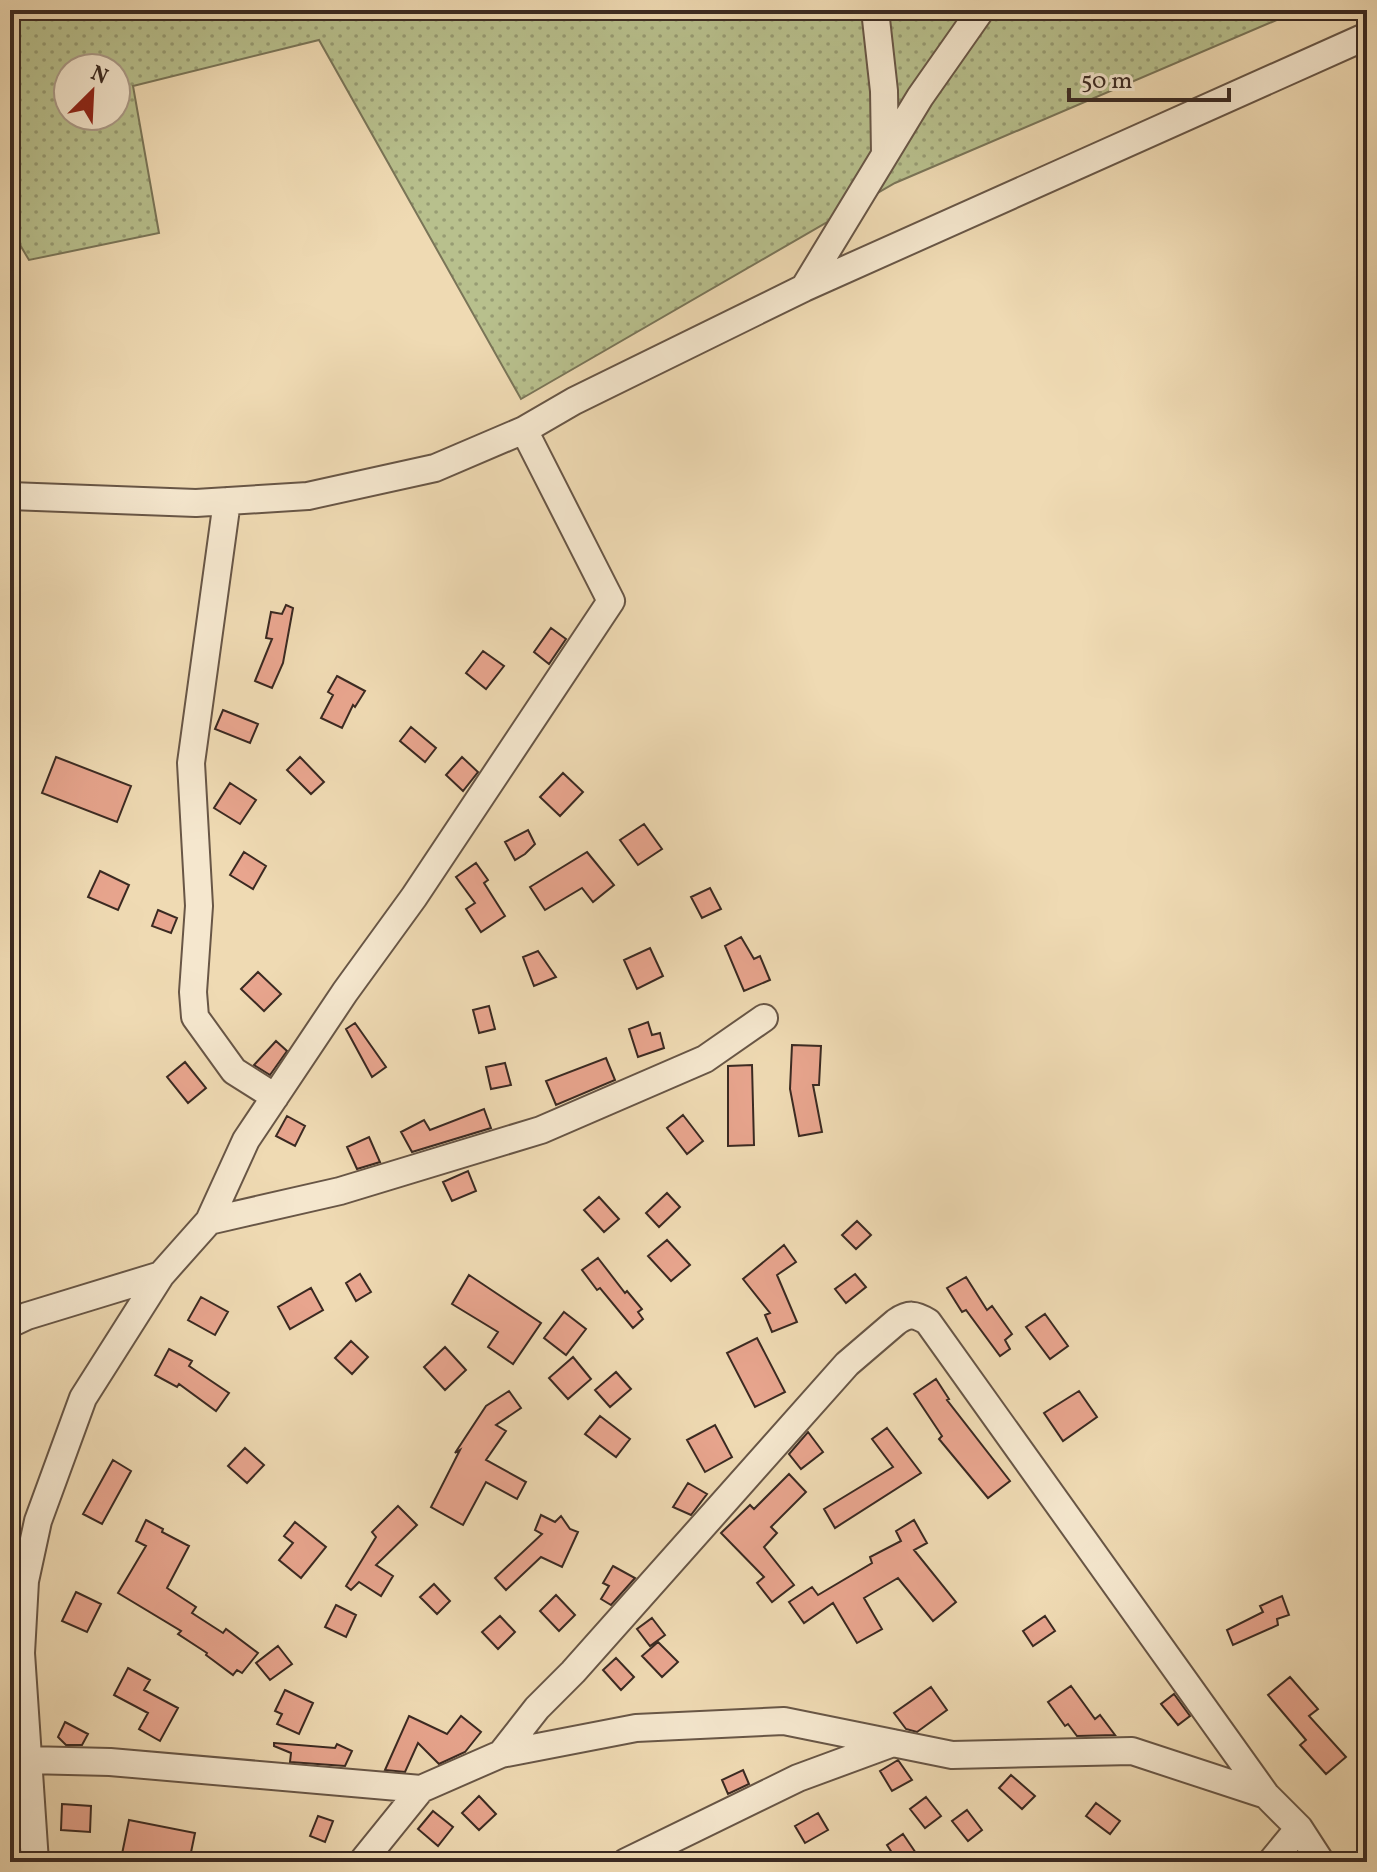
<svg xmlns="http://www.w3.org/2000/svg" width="1377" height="1872" font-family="Vollkorn,serif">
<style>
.grass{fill:url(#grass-dots);stroke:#7a7558;stroke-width:2;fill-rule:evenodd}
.building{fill:#e8a58e;stroke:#3b2a22;stroke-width:2}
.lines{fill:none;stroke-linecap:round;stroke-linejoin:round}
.street-casing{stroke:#685646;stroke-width:30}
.street{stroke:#f5e7ce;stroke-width:26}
</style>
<defs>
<pattern id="grass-dots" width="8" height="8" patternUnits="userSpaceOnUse" patternTransform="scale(2)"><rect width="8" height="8" fill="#b8c08d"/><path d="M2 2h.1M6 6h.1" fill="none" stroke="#979c73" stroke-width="1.8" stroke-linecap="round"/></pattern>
</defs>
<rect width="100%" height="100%" fill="#efdab3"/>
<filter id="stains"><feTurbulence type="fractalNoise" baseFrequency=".0025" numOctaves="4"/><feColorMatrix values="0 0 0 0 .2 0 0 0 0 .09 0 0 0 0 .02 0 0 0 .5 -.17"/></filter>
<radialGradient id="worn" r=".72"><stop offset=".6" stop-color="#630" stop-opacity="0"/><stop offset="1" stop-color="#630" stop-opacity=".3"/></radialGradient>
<path class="grass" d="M 10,10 L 1300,10 L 895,183 L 521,399 L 319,40 L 133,86 L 159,233 L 29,260 L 10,228 ZM 68,68 L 116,68 L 116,116 L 68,116 Z"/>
<path class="building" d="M 286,605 L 293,608 L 283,663 L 272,688 L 255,681 L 272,639 L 266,638 L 271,612 L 282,614 Z
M 551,628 L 566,639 L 549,664 L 534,652 Z
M 483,651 L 504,666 L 486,689 L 466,673 Z
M 337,676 L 365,691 L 355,707 L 353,705 L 342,728 L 321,718 L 333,695 L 328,692 Z
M 223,710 L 258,724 L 250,743 L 215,729 Z
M 411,727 L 436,748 L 425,762 L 400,741 Z
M 56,757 L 131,786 L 117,822 L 42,793 Z
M 300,757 L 324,782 L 311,794 L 287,770 Z
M 462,757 L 478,772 L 463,791 L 446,775 Z
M 563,773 L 583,792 L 560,816 L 540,797 Z
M 230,783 L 256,800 L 240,824 L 214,808 Z
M 644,824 L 662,849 L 638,865 L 620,840 Z
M 528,830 L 535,844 L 525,854 L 515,860 L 505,842 Z
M 244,852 L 266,866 L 253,889 L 230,875 Z
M 587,852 L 614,885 L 593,902 L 582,888 L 545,910 L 530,887 Z
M 476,863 L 488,880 L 484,883 L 505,916 L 481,932 L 466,909 L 475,903 L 456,877 Z
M 100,871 L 129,885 L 118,910 L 88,897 Z
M 710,888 L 721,909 L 702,918 L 691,897 Z
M 158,910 L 177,918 L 171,933 L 152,926 Z
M 741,937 L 754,959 L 760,956 L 770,980 L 744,991 L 725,946 Z
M 650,948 L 663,976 L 637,989 L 624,960 Z
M 538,951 L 556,977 L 534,986 L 523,957 Z
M 258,972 L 281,994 L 264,1011 L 241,989 Z
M 489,1006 L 495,1029 L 479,1033 L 473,1010 Z
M 648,1022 L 652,1035 L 660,1033 L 664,1048 L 638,1057 L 629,1029 Z
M 355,1023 L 386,1067 L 372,1077 L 346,1029 Z
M 276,1041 L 287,1051 L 270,1075 L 254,1065 Z
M 792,1045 L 821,1046 L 819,1085 L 813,1085 L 822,1132 L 799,1136 L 790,1089 Z
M 606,1058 L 615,1080 L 556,1105 L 546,1081 Z
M 185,1062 L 206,1088 L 188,1103 L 167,1077 Z
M 505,1063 L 511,1085 L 491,1089 L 486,1067 Z
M 752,1065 L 754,1145 L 728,1146 L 728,1066 Z
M 484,1109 L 491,1128 L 412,1152 L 401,1132 L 424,1120 L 430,1130 Z
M 683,1115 L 703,1141 L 687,1154 L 667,1128 Z
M 287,1116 L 305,1126 L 295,1146 L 276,1136 Z
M 369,1137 L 380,1162 L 357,1169 L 347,1147 Z
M 468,1171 L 476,1191 L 452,1201 L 443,1182 Z
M 667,1193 L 680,1207 L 659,1227 L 646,1213 Z
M 599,1197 L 619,1219 L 604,1232 L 584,1210 Z
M 857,1221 L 871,1235 L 856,1249 L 842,1235 Z
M 667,1240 L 690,1265 L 671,1281 L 648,1256 Z
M 784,1245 L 796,1262 L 777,1275 L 797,1322 L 772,1332 L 765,1315 L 770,1313 L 743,1279 Z
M 598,1258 L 625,1293 L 627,1291 L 642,1309 L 638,1312 L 643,1319 L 633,1328 L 600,1288 L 597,1290 L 582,1270 Z
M 360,1274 L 371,1292 L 356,1301 L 346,1283 Z
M 855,1274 L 866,1287 L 846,1303 L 835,1289 Z
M 469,1275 L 541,1323 L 513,1364 L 488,1347 L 498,1332 L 452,1304 Z
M 966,1277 L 987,1310 L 992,1306 L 1012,1334 L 1005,1340 L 1010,1349 L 1000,1356 L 966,1310 L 962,1312 L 947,1288 Z
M 311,1288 L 323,1310 L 290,1329 L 278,1307 Z
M 201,1297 L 228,1312 L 215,1335 L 188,1320 Z
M 564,1312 L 586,1329 L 566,1355 L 544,1338 Z
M 1045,1314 L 1068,1346 L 1050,1359 L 1026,1327 Z
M 757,1338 L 785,1392 L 755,1407 L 727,1353 Z
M 351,1341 L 368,1357 L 352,1374 L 335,1358 Z
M 445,1347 L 466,1370 L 445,1390 L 424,1367 Z
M 169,1349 L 192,1361 L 189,1366 L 229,1393 L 216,1411 L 179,1384 L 177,1387 L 155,1375 Z
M 573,1357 L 591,1379 L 568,1399 L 549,1378 Z
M 616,1372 L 631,1389 L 610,1407 L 595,1390 Z
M 936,1379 L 949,1399 L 947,1400 L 1010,1481 L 988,1498 L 939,1439 L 942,1436 L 914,1394 Z
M 509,1391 L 521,1408 L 496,1425 L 506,1431 L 486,1460 L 526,1482 L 517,1499 L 486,1482 L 463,1525 L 431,1507 L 460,1450 L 455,1453 L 486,1406 Z
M 1079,1391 L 1097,1417 L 1063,1441 L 1044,1413 Z
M 600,1416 L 630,1439 L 616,1457 L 585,1434 Z
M 715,1425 L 732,1457 L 705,1472 L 687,1440 Z
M 887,1428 L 921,1473 L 835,1528 L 824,1509 L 893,1467 L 872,1439 Z
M 808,1432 L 823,1452 L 801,1469 L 789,1454 Z
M 245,1448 L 264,1465 L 247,1483 L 228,1466 Z
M 113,1460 L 131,1471 L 102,1524 L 83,1514 Z
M 789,1474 L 806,1492 L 771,1527 L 777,1533 L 764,1547 L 794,1585 L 772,1602 L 757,1583 L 764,1577 L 721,1533 L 750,1505 L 754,1509 Z
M 688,1483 L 707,1494 L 691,1515 L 673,1507 Z
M 398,1506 L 417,1525 L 376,1565 L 393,1576 L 381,1596 L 359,1582 L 351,1590 L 346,1586 L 376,1537 L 372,1532 Z
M 541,1515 L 555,1522 L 561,1516 L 570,1529 L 578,1532 L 562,1567 L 541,1557 L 506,1590 L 495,1578 L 542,1534 L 535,1530 Z
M 146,1520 L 163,1529 L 162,1532 L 189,1546 L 167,1588 L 196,1607 L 192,1613 L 223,1633 L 226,1629 L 258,1653 L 242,1673 L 237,1670 L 233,1675 L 206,1655 L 207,1653 L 178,1634 L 181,1631 L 118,1593 L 146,1546 L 136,1541 Z
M 914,1520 L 927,1543 L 914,1550 L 956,1602 L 933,1621 L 898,1578 L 864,1598 L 882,1629 L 857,1643 L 833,1603 L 804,1623 L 789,1602 L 812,1587 L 818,1595 L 872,1563 L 870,1557 L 901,1541 L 896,1531 Z
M 295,1522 L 326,1547 L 301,1578 L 279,1560 L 293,1543 L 284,1536 Z
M 613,1566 L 635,1578 L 611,1605 L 601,1599 L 609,1586 L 603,1583 Z
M 434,1584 L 450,1601 L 437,1614 L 420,1597 Z
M 76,1592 L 101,1604 L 87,1632 L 62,1621 Z
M 556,1595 L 575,1615 L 559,1631 L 540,1611 Z
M 1282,1596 L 1289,1615 L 1277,1619 L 1278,1625 L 1233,1645 L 1227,1630 L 1263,1612 L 1260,1606 Z
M 336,1605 L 356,1615 L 346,1637 L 325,1627 Z
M 500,1616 L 515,1632 L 498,1649 L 482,1632 Z
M 1045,1616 L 1055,1631 L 1033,1646 L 1023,1631 Z
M 652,1618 L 665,1635 L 650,1646 L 637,1629 Z
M 658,1642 L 678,1662 L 662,1677 L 642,1656 Z
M 278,1646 L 292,1664 L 270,1680 L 256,1663 Z
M 616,1658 L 634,1677 L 621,1690 L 603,1670 Z
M 128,1668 L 150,1680 L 144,1690 L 178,1708 L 160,1741 L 139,1729 L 148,1713 L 114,1695 Z
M 1290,1677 L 1318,1709 L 1309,1716 L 1346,1757 L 1326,1774 L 1300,1745 L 1306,1740 L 1268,1695 Z
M 1071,1686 L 1095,1719 L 1100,1715 L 1115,1735 L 1077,1736 L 1068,1724 L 1065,1726 L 1048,1702 Z
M 931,1687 L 947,1710 L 917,1732 L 906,1729 L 894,1713 Z
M 285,1690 L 313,1703 L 299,1734 L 277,1724 L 282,1714 L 275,1711 Z
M 1174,1694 L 1190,1716 L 1178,1725 L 1161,1704 Z
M 409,1716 L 447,1734 L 461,1716 L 481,1732 L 465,1752 L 439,1764 L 418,1743 L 405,1772 L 385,1770 Z
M 65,1722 L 88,1734 L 82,1745 L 66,1745 L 58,1737 Z
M 274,1743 L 335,1748 L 337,1744 L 352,1751 L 345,1766 L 290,1762 L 291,1753 L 274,1746 Z
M 898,1760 L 912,1780 L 892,1791 L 880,1771 Z
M 743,1770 L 749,1784 L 728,1794 L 722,1780 Z
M 1011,1775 L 1035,1796 L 1022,1809 L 999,1788 Z
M 479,1796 L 496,1814 L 479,1830 L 462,1813 Z
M 926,1797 L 941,1816 L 925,1828 L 910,1809 Z
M 1096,1803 L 1120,1821 L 1110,1834 L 1086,1816 Z
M 62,1804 L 91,1806 L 90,1832 L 61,1830 Z
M 967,1810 L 982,1830 L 968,1841 L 952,1821 Z
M 433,1811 L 453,1827 L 438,1846 L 418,1829 Z
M 818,1813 L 828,1830 L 805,1843 L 795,1826 Z
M 318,1816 L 333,1821 L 325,1842 L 310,1836 Z
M 129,1820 L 195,1833 L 189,1862 L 159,1862 L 122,1854 Z
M 903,1834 L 922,1862 L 898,1862 L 887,1845 Z"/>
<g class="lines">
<defs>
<path id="street" d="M 875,10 L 884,91 L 885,154
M 804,288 L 920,97 L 981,10
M 10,496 L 196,503 L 308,496 L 435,468 L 524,430 L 574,401 L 804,288 L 1367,36
M 227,501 L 191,763 L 199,906 L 193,992 L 195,1017 L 234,1071 L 275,1097
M 209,1221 L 246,1140 L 345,992 L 414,897 L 611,601 L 524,430
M 10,1324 L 27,1316 L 161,1275 L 209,1221 L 340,1191 L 541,1130 L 705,1059 L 764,1018
M 501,1754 L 537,1708 L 573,1672 L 847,1364 L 896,1322 C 909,1313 915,1314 928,1322 L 1266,1795 L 1299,1828 L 1321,1862
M 10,1765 L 27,1760 L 110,1762 L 421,1789 L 501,1754 L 636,1728 L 784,1721 L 952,1755 L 1132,1751 L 1266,1795
M 35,1862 L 21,1653 L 25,1581 L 38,1521 L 83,1398 L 161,1275
M 362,1862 L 421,1789
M 626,1862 L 798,1778 L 893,1743
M 1271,1862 L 1299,1828"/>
</defs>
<use href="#street" class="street-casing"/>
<use href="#street" class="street"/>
</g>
<rect width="1377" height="1872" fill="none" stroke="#efdab3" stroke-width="40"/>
<rect x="12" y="12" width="1353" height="1848" fill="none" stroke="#3b2a22" stroke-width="4"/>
<rect x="20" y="20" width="1337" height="1832" fill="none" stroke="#3b2a22" stroke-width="2"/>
<g transform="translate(92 92) rotate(24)"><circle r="38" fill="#f5e7ce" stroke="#ab9b89" stroke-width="2"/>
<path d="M0-6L14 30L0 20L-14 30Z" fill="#8f2418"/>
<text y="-12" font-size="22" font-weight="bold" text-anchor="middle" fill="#3b2a22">N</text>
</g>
<path d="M1069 88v12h160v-12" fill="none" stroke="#3b2a22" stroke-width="4"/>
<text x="1081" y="88" font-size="24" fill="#3b2a22" stroke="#f5e7ce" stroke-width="6" paint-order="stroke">50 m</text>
<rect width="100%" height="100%" filter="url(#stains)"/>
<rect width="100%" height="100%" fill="url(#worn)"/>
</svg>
